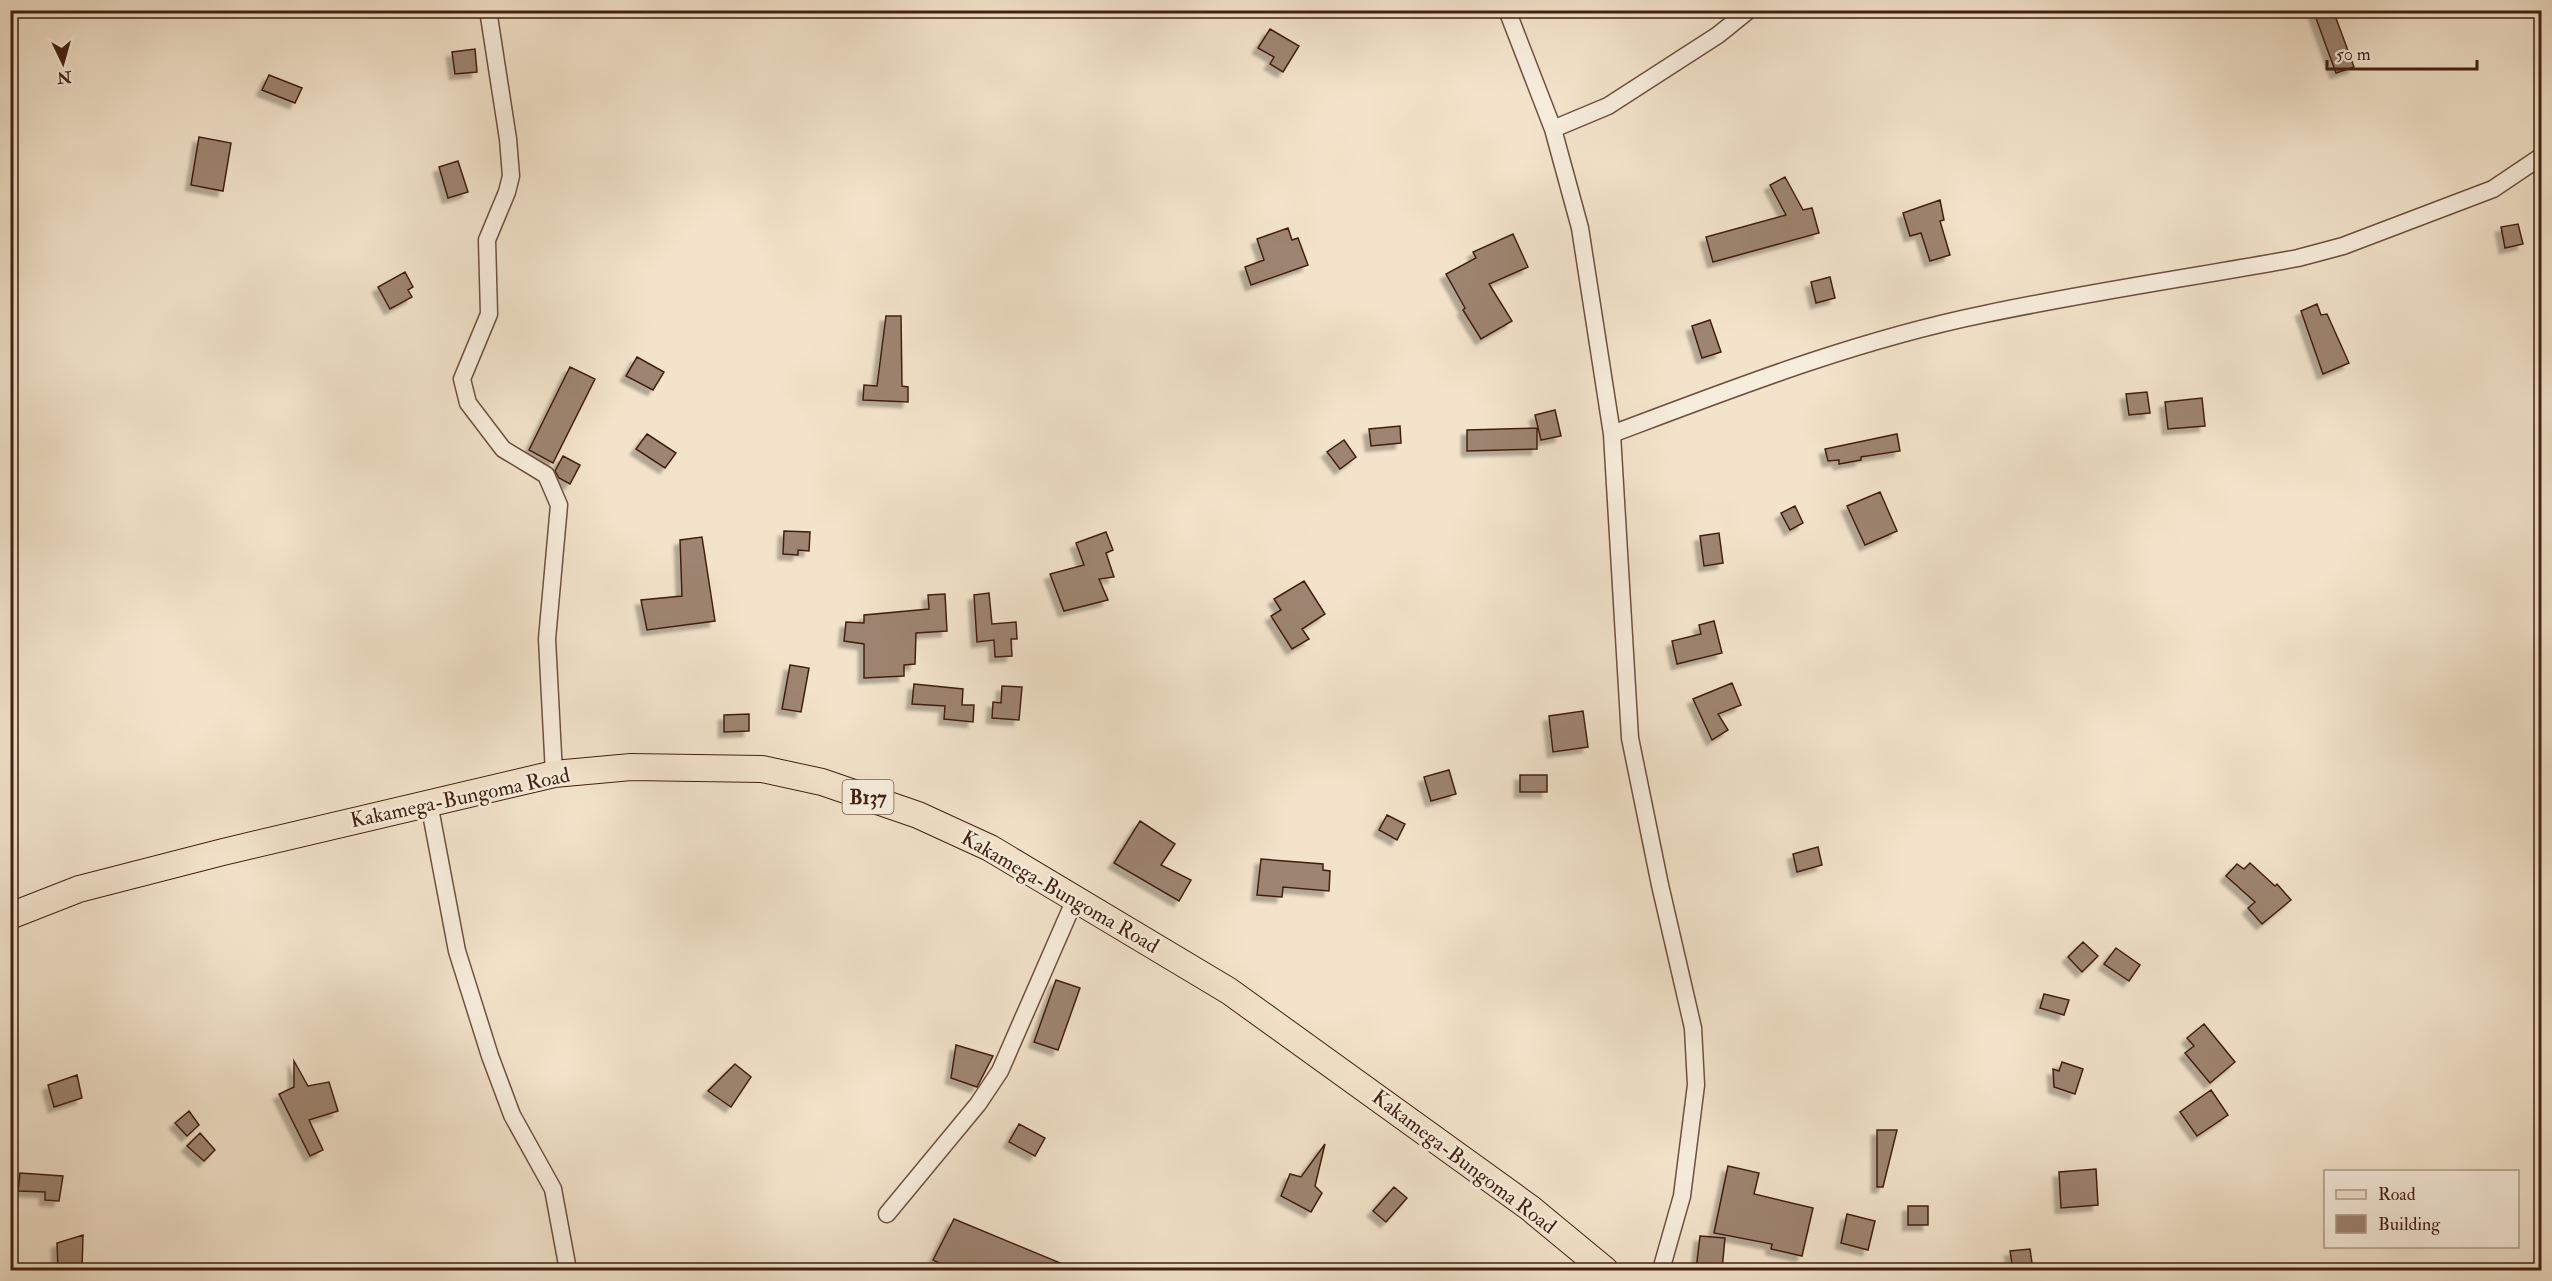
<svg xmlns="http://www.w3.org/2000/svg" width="2552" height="1281" font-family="'IM FELL Double Pica',serif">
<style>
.building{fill:#9e8571;stroke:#421f10;stroke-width:1.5;filter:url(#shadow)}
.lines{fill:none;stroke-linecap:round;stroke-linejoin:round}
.street-casing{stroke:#6e503e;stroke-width:19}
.primary-casing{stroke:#421f10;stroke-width:28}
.street{stroke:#f7eddd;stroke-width:16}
.primary{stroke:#f2e3ca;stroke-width:26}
.labels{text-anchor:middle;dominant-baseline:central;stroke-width:5;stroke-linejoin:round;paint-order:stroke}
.shield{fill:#f7eddd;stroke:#785d4e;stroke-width:1.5}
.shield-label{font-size:20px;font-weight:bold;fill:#421f10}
.street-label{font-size:21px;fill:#421f10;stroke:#f7eddd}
</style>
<defs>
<filter id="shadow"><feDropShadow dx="-5.5" dy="5.5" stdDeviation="1.5" flood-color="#0004"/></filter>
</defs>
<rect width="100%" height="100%" fill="#f2e3ca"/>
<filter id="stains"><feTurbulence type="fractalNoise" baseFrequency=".00333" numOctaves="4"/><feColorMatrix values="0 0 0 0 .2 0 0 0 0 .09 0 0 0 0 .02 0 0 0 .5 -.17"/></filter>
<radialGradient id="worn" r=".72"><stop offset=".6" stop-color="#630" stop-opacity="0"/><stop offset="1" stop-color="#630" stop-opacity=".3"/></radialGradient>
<path class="building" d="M 2313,10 L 2333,10 L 2354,67 L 2336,73 Z
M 1270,29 L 1299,46 L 1283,72 L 1270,64 L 1274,57 L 1258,48 Z
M 475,49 L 477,72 L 455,74 L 452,52 Z
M 269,75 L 302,88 L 295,103 L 262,90 Z
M 199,137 L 231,143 L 223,191 L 191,185 Z
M 458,161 L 468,192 L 448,198 L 439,167 Z
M 1785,177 L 1803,210 L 1812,208 L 1819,233 L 1713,262 L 1706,237 L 1786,215 L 1770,185 Z
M 1940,200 L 1944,220 L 1940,221 L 1950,255 L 1930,261 L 1921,233 L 1910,236 L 1903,213 Z
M 2518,224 L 2523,244 L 2505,248 L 2501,227 Z
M 1288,228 L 1292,240 L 1298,238 L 1308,265 L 1251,285 L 1245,267 L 1264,260 L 1257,239 Z
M 1513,234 L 1528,267 L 1489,284 L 1512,321 L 1481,339 L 1463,310 L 1465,308 L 1446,274 L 1476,258 L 1473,252 Z
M 405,272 L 413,287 L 408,290 L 412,297 L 390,309 L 378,287 Z
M 1830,277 L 1835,298 L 1816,303 L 1811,282 Z
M 2317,304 L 2321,315 L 2327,314 L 2349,363 L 2323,374 L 2301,311 Z
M 886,316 L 901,316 L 902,386 L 908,387 L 908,402 L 863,400 L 864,385 L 877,386 Z
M 1710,320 L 1721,352 L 1702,358 L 1692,326 Z
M 637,357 L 664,372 L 653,390 L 626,376 Z
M 570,367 L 595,379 L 553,463 L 529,450 Z
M 2147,392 L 2150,413 L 2129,415 L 2126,394 Z
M 2202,398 L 2205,426 L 2168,429 L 2165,402 Z
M 1555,410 L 1561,436 L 1541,440 L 1535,415 Z
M 1400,426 L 1401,443 L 1371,446 L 1369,429 Z
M 1537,428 L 1537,449 L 1467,451 L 1467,430 Z
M 647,434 L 676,453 L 665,468 L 636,449 Z
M 1897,434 L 1900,451 L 1861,457 L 1861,460 L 1839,464 L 1839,460 L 1828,461 L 1825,449 Z
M 1344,440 L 1356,457 L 1340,469 L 1327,452 Z
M 563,456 L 580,465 L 570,484 L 559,478 L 555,471 Z
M 1880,492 L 1897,531 L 1865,545 L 1847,506 Z
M 1795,506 L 1803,523 L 1790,530 L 1781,513 Z
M 784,531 L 810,532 L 809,551 L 798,550 L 798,555 L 783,554 Z
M 1106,532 L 1113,550 L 1106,553 L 1114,577 L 1099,579 L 1108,600 L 1064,611 L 1050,574 L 1084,565 L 1076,543 Z
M 1719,533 L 1723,563 L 1704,566 L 1700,536 Z
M 702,537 L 715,621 L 647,630 L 641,600 L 682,596 L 680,540 Z
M 1304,581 L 1325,614 L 1302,629 L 1309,639 L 1292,649 L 1271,616 L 1281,610 L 1274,599 Z
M 989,593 L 992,624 L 1016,622 L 1017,639 L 1011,639 L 1012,656 L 995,657 L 994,640 L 977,642 L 974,595 Z
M 945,594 L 947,631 L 916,633 L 915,664 L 904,665 L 904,676 L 864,678 L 864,644 L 844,641 L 846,622 L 864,623 L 864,615 L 929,609 L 928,595 Z
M 1714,621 L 1722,653 L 1677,664 L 1672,641 L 1701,634 L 1699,625 Z
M 790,665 L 809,668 L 801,712 L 782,709 Z
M 1732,683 L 1741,705 L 1718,714 L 1728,730 L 1712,740 L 1693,699 Z
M 914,684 L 963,689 L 962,705 L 974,705 L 973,722 L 944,719 L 945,706 L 912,704 Z
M 1002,686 L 1022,687 L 1019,720 L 992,718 L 993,702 L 1001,703 Z
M 1583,711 L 1588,747 L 1553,752 L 1549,716 Z
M 749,714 L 749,731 L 724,732 L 724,715 Z
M 1449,770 L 1456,794 L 1431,801 L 1424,777 Z
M 1520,775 L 1547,775 L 1547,792 L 1520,792 Z
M 1387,815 L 1405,824 L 1397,840 L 1379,830 Z
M 1140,821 L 1175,844 L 1161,865 L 1191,880 L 1179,901 L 1114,863 Z
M 1818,847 L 1822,865 L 1797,872 L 1793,854 Z
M 1261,859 L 1323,864 L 1323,870 L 1330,871 L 1329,891 L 1283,887 L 1282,897 L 1257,895 Z
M 2250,863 L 2275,886 L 2277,884 L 2291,900 L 2262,924 L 2248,908 L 2255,902 L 2226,876 L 2237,864 L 2244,869 Z
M 2083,942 L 2098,956 L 2082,972 L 2068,957 Z
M 2116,948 L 2140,965 L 2129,981 L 2104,964 Z
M 1056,980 L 1080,988 L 1058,1050 L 1034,1042 Z
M 2044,994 L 2069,1000 L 2064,1015 L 2040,1008 Z
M 2204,1024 L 2235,1062 L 2210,1083 L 2185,1053 L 2194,1046 L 2187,1038 Z
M 956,1045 L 993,1056 L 977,1087 L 951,1078 Z
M 294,1061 L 308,1086 L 329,1082 L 338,1111 L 309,1120 L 323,1150 L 310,1156 L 279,1094 L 294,1087 Z
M 2062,1062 L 2083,1069 L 2075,1094 L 2054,1087 L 2053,1069 L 2059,1071 Z
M 735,1064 L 751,1077 L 731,1107 L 708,1091 Z
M 77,1075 L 82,1098 L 54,1107 L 48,1085 Z
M 2211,1090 L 2228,1115 L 2197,1136 L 2180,1112 Z
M 189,1111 L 199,1125 L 187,1136 L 175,1123 Z
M 1019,1124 L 1045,1138 L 1035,1156 L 1009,1142 Z
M 1877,1130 L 1897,1130 L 1883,1187 L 1877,1187 Z
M 200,1133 L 215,1150 L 204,1161 L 187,1146 Z
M 1325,1144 L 1315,1186 L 1322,1193 L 1311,1212 L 1281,1196 L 1290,1174 L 1301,1177 Z
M 1728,1166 L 1759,1173 L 1754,1194 L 1813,1208 L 1802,1256 L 1771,1249 L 1772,1244 L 1714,1233 Z
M 2096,1169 L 2098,1205 L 2061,1208 L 2059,1172 Z
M 20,1173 L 63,1176 L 59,1201 L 45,1200 L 45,1192 L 18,1191 Z
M 1394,1187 L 1407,1198 L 1386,1222 L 1373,1211 Z
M 1908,1206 L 1928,1206 L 1928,1225 L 1908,1225 Z
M 1847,1214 L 1875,1221 L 1868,1250 L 1841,1243 Z
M 954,1219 L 1077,1270 L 953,1270 L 933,1260 Z
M 83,1235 L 82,1270 L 58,1270 L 57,1243 Z
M 1700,1236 L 1725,1238 L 1722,1270 L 1696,1270 Z
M 2030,1249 L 2033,1270 L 2013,1270 L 2010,1251 Z"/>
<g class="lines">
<defs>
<path id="street" d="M 488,10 L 508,139 L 511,176 L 507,192 L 487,240 L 489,314 L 462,379 L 468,403 L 503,449 L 546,475 L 559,505 L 547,639 L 554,774
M 1507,10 L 1553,129 L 1580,228 L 1612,434 L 1630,738 L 1660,885 L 1693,1028 L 1696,1085 L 1682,1196 L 1661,1270
M 1553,129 L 1608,106 L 1718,35 L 1749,10
M 1612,434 C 1734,388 1857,340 1985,314 C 2089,292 2194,277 2298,258 L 2343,246 L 2493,189 L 2542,156
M 429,803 L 457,951 L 490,1056 L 512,1115 L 553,1189 L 568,1270
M 887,1214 L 978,1104 L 1000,1071 L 1076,897"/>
<path id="primary" d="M 10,916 L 79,889 L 223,852 L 554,774 L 631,767 L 762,769 L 822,782 L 918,815 L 990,848 L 1229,991 L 1530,1208 L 1605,1270"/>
</defs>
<use href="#street" class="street-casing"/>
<use href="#primary" class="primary-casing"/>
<use href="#street" class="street"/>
<use href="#primary" class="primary"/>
</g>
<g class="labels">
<rect class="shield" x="842.5" y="780" width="51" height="34" rx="4.5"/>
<g class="shield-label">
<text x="868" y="797">B137</text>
</g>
<g class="street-label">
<text transform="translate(460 798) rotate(-12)">Kakamega-Bungoma Road</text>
<text transform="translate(1060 892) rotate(30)">Kakamega-Bungoma Road</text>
<text transform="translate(1464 1162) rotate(37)">Kakamega-Bungoma Road</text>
</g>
</g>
<rect width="2552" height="1281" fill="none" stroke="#f2e3ca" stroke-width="36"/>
<rect x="12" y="12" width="2528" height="1257" fill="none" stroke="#421f10" stroke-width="3"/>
<rect x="18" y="18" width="2516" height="1245" fill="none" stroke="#421f10" stroke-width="1.5"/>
<rect x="2324" y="1170" width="195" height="78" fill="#f7eddd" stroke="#af9b8b" stroke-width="1.5"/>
<rect x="2336" y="1190" width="30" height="9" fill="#f2e3ca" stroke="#af9b8b" stroke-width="1.5"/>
<text x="2378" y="1200" font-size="18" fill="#421f10">Road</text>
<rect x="2336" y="1215" width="30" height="18" fill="#9e8571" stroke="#af9b8b" stroke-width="1.5"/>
<text x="2378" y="1230" font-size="18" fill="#421f10">Building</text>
<g transform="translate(63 63) rotate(175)" stroke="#f7eddd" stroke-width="4.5" paint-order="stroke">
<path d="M0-4.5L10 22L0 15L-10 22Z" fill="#421f10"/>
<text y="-9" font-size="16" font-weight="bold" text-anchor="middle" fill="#421f10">N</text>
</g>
<path d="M2327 60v9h150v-9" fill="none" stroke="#421f10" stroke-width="3"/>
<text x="2336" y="60" font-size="18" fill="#421f10" stroke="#f7eddd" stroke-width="4.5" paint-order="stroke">50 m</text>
<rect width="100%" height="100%" filter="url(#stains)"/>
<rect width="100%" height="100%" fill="url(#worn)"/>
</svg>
